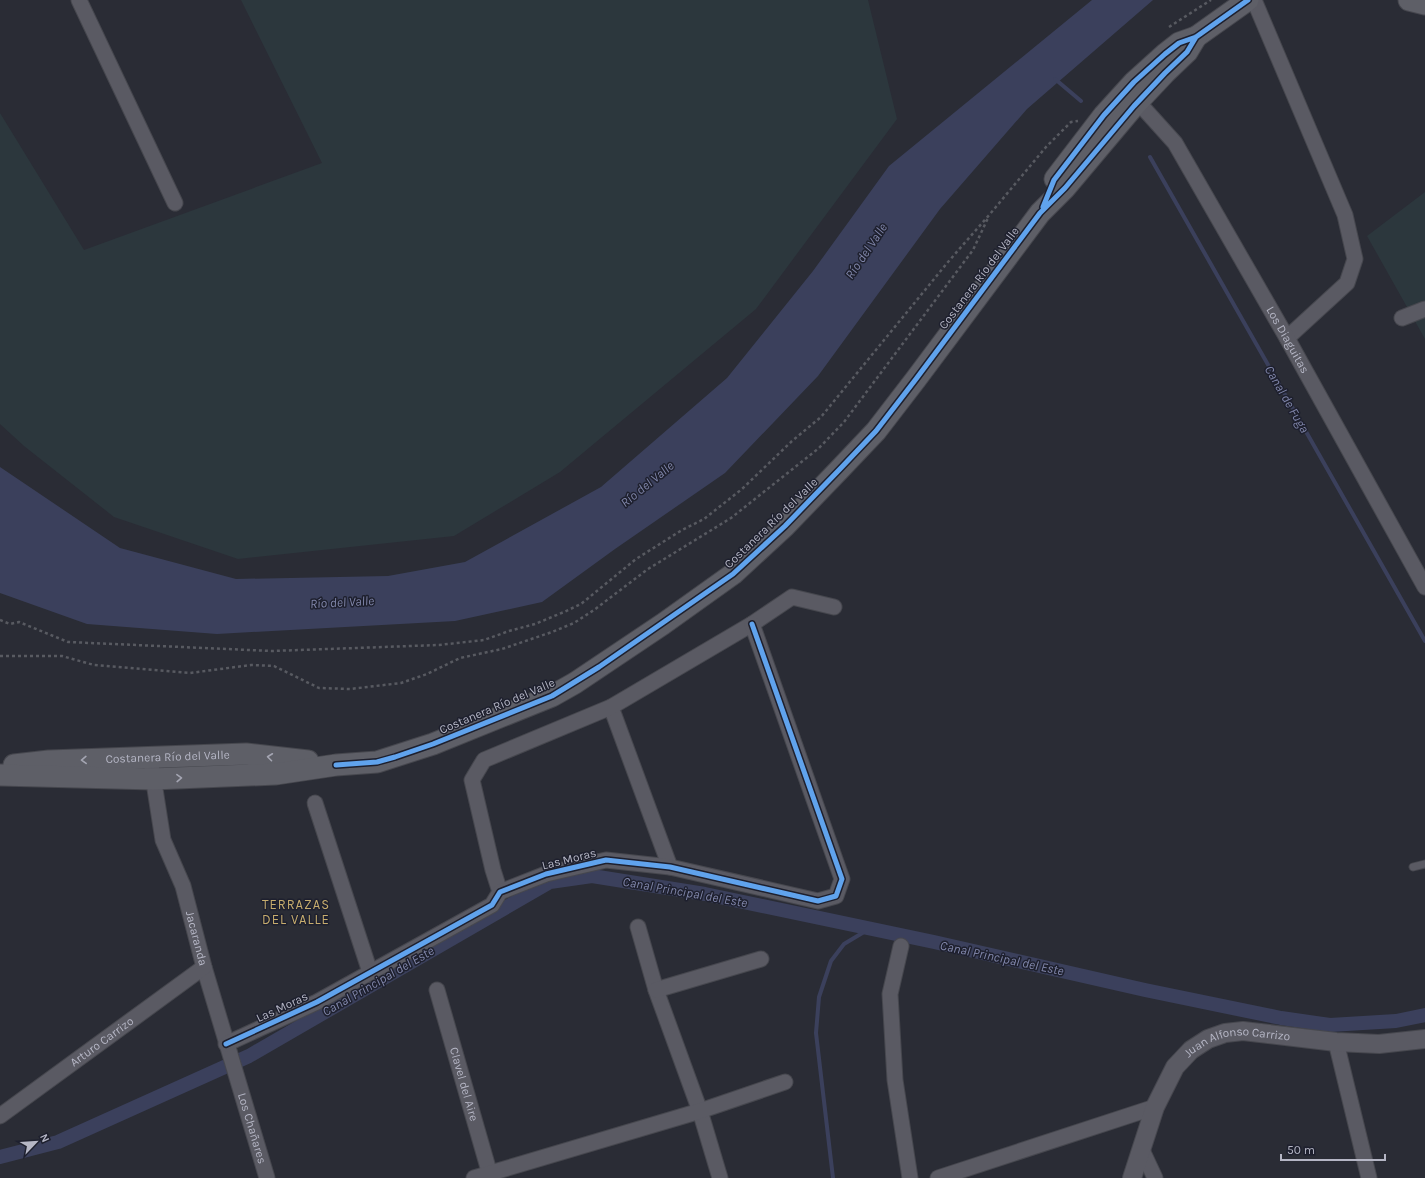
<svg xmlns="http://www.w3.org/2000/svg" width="1425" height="1178" font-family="Karla,sans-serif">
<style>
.green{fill:#2c373d}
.water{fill:#3b405c}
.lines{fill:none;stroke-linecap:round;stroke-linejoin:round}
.stream{stroke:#3b405c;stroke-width:4}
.canal{stroke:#3b405c;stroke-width:14}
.service-casing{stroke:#46474e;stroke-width:9}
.minor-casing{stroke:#46474e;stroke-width:17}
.tertiary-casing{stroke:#46474e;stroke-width:20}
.secondary-casing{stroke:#46474e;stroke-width:23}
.path{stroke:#585a61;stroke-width:2.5;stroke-dasharray:3 3;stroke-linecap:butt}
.service{stroke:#5a5a63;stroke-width:7}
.minor{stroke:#5a5a63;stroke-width:15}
.tertiary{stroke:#5a5a63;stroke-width:18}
.secondary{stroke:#5e5f67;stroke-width:21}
.cycleway-casing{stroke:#1e202e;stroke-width:8}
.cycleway{stroke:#60a3ed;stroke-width:5}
.oneway{stroke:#a4a5b2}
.labels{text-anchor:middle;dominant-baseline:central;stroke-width:3;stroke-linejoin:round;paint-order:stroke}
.street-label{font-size:12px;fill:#b5b6c5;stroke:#1e202e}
.water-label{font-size:13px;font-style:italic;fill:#8086aa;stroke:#1e202e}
.neighbourhood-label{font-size:13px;letter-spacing:1px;fill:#c7ad6e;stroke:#1e202e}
</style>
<rect width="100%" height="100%" fill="#2a2c35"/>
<path class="green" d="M 241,0 L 868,0 L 897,119 L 756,309 L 560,472 L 454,536 L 238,559 L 114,517 L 24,446 L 0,424 L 0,113 L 84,250 L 322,163 Z
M 1425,192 L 1425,339 L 1367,236 Z"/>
<path class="water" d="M 1092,0 L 1153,0 L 1027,109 L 940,209 L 818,376 L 725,473 L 615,549 L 542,602 L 455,621 L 217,634 L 87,624 L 0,593 L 0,467 L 120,548 L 236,579 L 388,576 L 465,562 L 601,487 L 727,378 L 813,271 L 889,166 Z"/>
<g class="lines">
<path class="stream" d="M 1055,79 L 1081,101
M 1150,157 L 1425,641
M 833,1178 L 816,1033 L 819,997 L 831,961 L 844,944 L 869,929"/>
<path class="canal" d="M 0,1157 L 58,1142 L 249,1056 L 550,882 L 592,876 L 705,894 L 934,942 L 1145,990 L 1281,1018 L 1330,1025 L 1396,1021 L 1425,1015"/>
<defs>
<path id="service" d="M 1413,867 L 1425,864"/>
<g id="minor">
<path d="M 79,0 L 175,203"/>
<path d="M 1254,0 L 1345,215 L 1355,259 L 1347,283 L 1287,338"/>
<path id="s1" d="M 1138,102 L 1175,143 L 1287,338 L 1425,587"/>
<path d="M 1402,318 L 1425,309"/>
<path d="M 611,707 L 670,867"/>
<path id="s2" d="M 152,770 L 163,840 L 183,886 L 204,967 L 267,1178"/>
<path d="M 315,803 L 370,972"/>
<path d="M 500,892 L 493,870 L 472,780 L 484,760 L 611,707 L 752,624 L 792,597 L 834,607"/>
<path d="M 638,927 L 656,990 L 700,1111 L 720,1178"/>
<path d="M 901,946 L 890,994 L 895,1080 L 910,1178"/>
<path id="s3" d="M 437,990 L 491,1178"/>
<path d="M 656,990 L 761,959"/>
<path d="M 1336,1042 L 1369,1178"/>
<path d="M 226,1044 L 317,1002 L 492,905 L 500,892 L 546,874 L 606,860 L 670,867 L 818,901 L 836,896 L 842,879 L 752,624"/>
<path id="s4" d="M 0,1116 L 204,967"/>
<path d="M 1141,1148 L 1155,1178"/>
<path d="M 474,1178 L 700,1111 L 785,1082"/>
<path d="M 938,1178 L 1155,1107"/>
</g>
<g id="tertiary">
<path id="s5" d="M 1132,1178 L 1155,1107 L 1175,1067 L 1191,1050 L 1208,1039 L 1225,1033 L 1243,1031 L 1336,1042 L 1379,1044 L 1425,1039"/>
</g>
<g id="secondary">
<path d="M 1409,0 L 1425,4"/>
<path d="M 1055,179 L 1104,115 L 1134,82 L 1165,54 L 1179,43 L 1196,37 L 1248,0"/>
<path id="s6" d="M 14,765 L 49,761 L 246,754 L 308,761"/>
<path d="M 0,775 L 153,779 L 276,774 L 336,765 L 377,762 L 433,744 L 552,696 L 575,683 L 663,624 L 733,574 L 785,526 L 839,470 L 876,431 L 916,379 L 1040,213 L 1065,188 L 1134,106 L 1165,73 L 1187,52 L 1196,37"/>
</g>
</defs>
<use href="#service" class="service-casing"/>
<use href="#minor" class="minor-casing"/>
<use href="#tertiary" class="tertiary-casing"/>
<use href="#secondary" class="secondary-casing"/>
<path class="path" d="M 1169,27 L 1211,0
M 0,620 L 10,624 L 19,622 L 68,642 L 272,651 L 439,645 L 484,640 L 509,631 L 535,624 L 564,612 L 581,604 L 636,559 L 682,530 L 704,519 L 742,489 L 792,441 L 821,417 L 948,262 L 990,214 L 1046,147 L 1071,122 L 1078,121
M 0,656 L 62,656 L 94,665 L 190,673 L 251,665 L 274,666 L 319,688 L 350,689 L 401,683 L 427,674 L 460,658 L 502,649 L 552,632 L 574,623 L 594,610 L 648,569 L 731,518 L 819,448 L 844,422 L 973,250 L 988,218"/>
<use href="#service" class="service"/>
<use href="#minor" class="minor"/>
<use href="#tertiary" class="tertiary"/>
<use href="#secondary" class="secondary"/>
<defs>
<path id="cycleway" d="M 1043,207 L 1054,180 L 1104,115 L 1134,82 L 1165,54 L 1179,43 L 1196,37 L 1248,0
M 336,765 L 377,762 L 395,757 L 433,744 L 552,696 L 599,667 L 733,574 L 785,526 L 839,470 L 876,431 L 916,379 L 1040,213 L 1065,188 L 1134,106 L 1165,73 L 1187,52 L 1196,37
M 226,1044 L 317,1002 L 492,905 L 500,892 L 546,874 L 606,860 L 670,867 L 818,901 L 836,896 L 842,879 L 752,624"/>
</defs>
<use href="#cycleway" class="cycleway-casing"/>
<use href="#cycleway" class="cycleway"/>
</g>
<defs><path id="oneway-chevron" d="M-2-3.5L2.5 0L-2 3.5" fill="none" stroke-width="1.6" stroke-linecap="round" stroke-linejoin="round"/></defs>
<g class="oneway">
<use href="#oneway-chevron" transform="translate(270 757) rotate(-173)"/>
<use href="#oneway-chevron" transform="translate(84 760) rotate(178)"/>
<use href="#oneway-chevron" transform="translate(179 778) rotate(-2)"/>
</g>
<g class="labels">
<g class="street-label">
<text transform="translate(979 278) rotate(-53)">Costanera Río del Valle</text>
<text stroke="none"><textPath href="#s1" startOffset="282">Los Diaguitas</textPath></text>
<text transform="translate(771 523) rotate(-44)">Costanera Río del Valle</text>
<text transform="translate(497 706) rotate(-23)">Costanera Río del Valle</text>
<text stroke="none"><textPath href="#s6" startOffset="154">Costanera Río del Valle</textPath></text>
<text transform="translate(569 859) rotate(-14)">Las Moras</text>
<text stroke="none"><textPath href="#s2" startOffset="175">Jacaranda</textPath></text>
<text transform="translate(282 1007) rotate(-25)">Las Moras</text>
<text stroke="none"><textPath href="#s4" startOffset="126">Arturo Carrizo</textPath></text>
<text stroke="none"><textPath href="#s5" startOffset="191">Juan Alfonso Carrizo</textPath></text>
<text stroke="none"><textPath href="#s3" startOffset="98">Clavel del Aire</textPath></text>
<text stroke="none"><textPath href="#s2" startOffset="373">Los Chañares</textPath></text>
</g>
<g class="water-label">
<text transform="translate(866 251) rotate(-56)">Río del Valle</text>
<text transform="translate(1287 399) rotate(60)">Canal de Fuga</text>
<text transform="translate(647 484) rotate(-39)">Río del Valle</text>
<text transform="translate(342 602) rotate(-3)">Río del Valle</text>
<text transform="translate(685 892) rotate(10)">Canal Principal del Este</text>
<text transform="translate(1002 958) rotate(12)">Canal Principal del Este</text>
<text transform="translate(378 981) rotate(-30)">Canal Principal del Este</text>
</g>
<g class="neighbourhood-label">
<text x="296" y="904">TERRAZAS<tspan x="296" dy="15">DEL VALLE</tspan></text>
</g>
</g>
<g transform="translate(36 1142) rotate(65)" stroke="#1e202e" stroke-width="3" paint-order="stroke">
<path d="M0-3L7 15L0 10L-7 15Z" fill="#b5b6c5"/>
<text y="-6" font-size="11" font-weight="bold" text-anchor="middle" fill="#b5b6c5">N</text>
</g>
<path d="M1281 1154v6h104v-6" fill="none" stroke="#b5b6c5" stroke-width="2"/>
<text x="1287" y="1154" font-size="12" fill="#b5b6c5" stroke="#1e202e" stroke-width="3" paint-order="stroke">50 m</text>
</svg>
